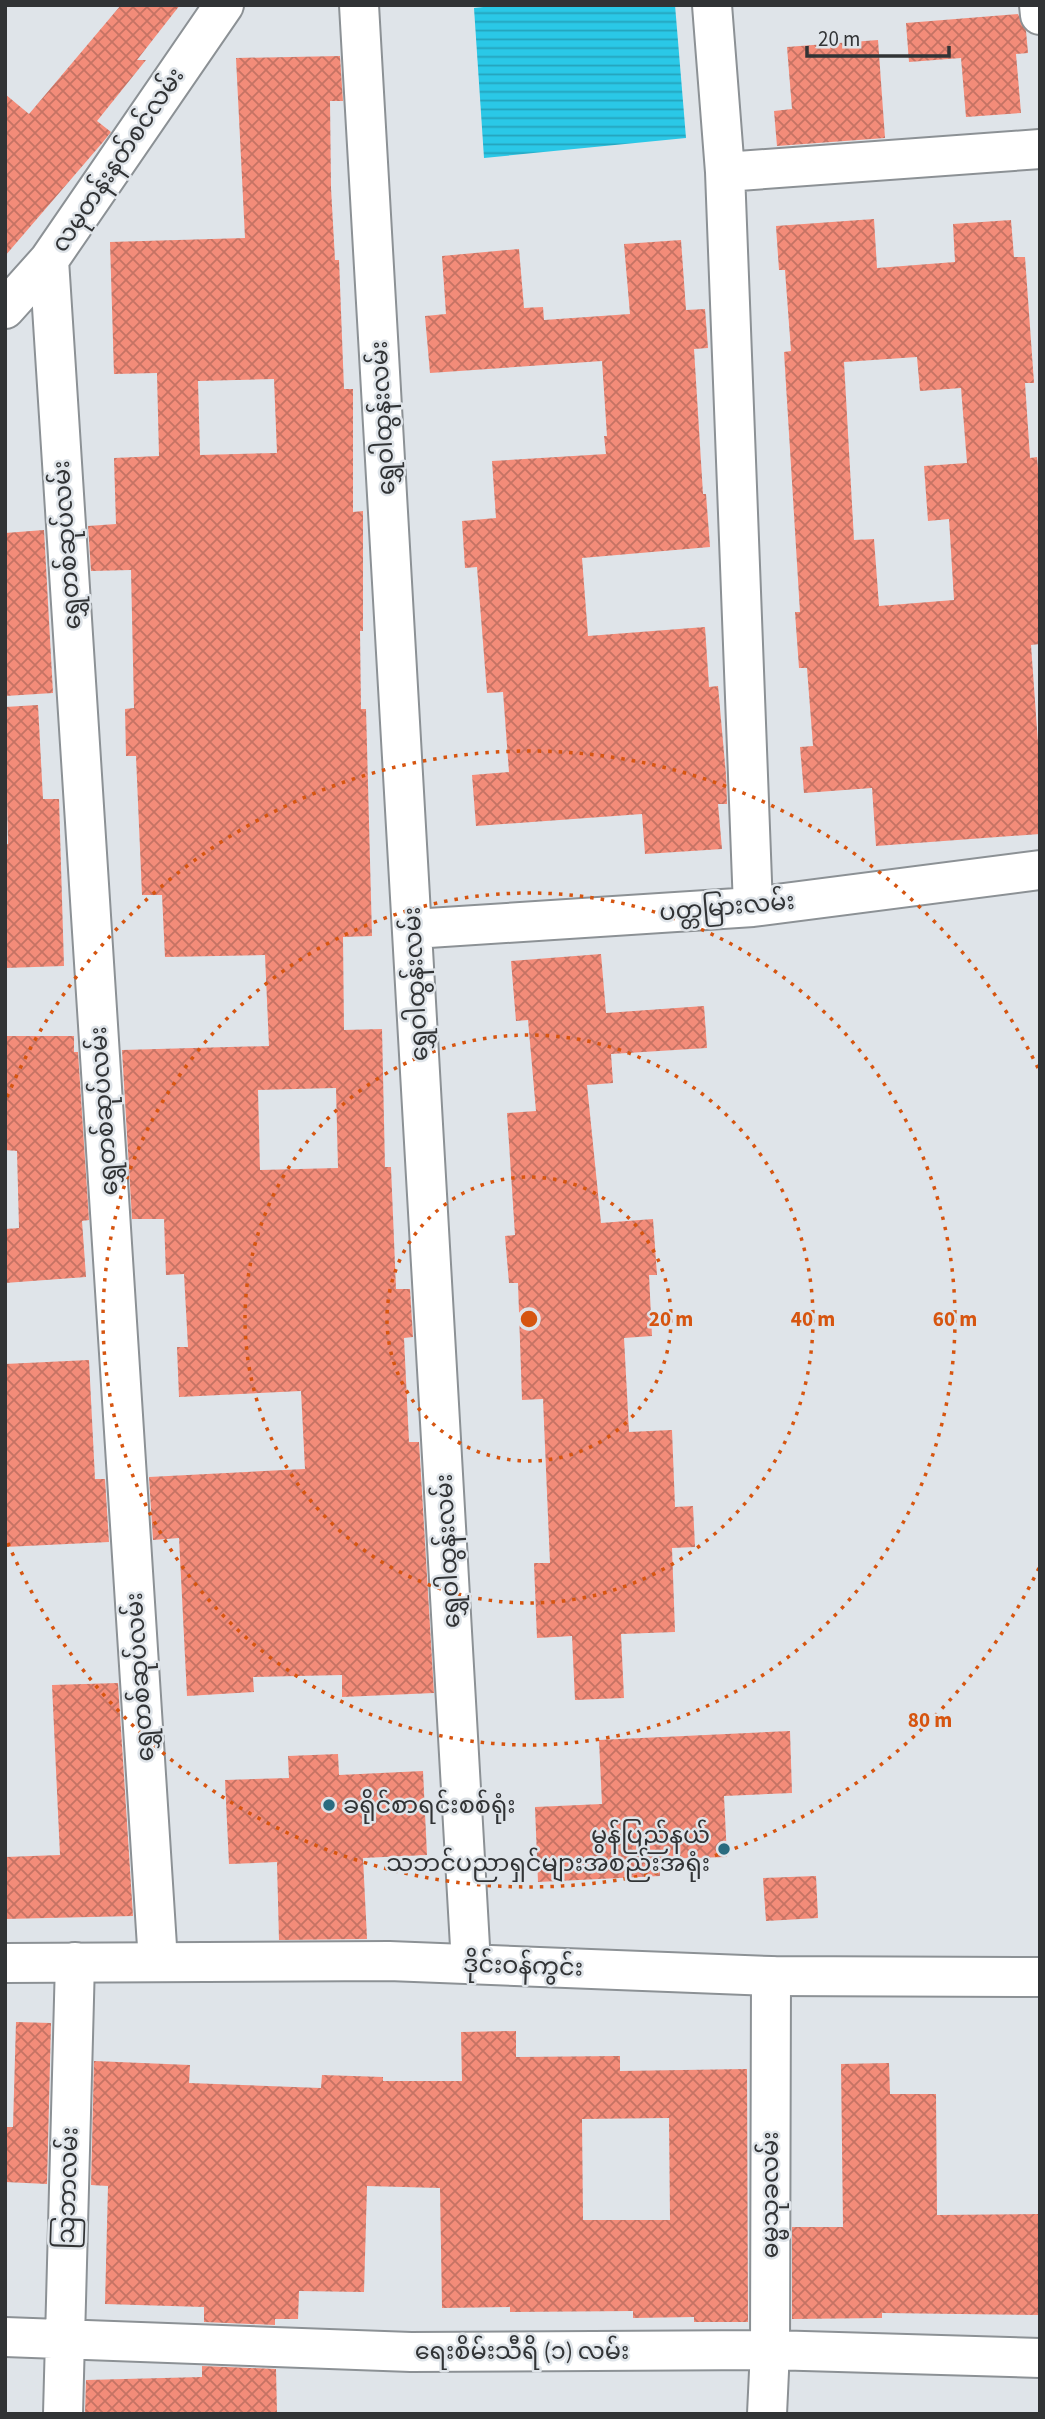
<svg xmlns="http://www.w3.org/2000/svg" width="1045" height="2419" font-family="'Source Sans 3','Noto Sans Myanmar',sans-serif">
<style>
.water{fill:url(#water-rules)}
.building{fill:url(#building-cross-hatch);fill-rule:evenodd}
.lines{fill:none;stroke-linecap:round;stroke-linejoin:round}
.minor-casing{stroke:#8c9195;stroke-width:42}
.tertiary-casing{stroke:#8c9195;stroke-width:42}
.minor{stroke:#fff;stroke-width:38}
.tertiary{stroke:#fff;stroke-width:38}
.ring{fill:none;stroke:#d65510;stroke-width:3.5;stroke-dasharray:3.5 7}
.poi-dot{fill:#2a6b7f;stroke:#dfe4e9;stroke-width:2.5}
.labels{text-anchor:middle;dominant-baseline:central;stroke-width:5;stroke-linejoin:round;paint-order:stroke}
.street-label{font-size:24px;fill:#313335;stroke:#dfe4e9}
.poi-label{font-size:24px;fill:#313335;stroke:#dfe4e9;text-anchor:start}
.centre{fill:#d65510;stroke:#dfe4e9;stroke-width:3.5}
.ring-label{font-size:21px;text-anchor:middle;font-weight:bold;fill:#d65510;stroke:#dfe4e9;stroke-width:5;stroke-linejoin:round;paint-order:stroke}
</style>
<defs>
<pattern id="water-rules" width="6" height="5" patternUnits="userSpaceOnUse" patternTransform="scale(1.75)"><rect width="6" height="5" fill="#2ac8e7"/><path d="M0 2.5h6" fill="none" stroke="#25a3bc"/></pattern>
<pattern id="building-cross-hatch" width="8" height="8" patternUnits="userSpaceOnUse" patternTransform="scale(1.75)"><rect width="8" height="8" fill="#f38c79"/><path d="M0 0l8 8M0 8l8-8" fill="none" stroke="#c57364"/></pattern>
</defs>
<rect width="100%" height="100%" fill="#dfe4e9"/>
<path class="water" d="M 502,5 L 675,5 L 686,138 L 484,158 L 474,8 Z"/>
<path class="building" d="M 121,5 L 180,5 L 137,60 L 146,60 L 97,121 L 111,132 L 103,142 L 5,256 L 5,94 L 29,114 Z
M 1018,14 L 1026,31 L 1028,53 L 1016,54 L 1021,113 L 966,117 L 961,58 L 909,62 L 906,23 Z
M 878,40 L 885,138 L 777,146 L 774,111 L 792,109 L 787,47 Z
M 340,56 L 343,101 L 330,101 L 331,188 L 335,260 L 339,260 L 344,389 L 353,389 L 353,512 L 363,511 L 363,631 L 360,631 L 361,709 L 366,709 L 372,936 L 343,937 L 344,1030 L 382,1029 L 385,1167 L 391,1167 L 396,1289 L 410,1289 L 413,1337 L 404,1338 L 409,1442 L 419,1442 L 434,1693 L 342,1697 L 342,1675 L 253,1677 L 254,1692 L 187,1696 L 179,1538 L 153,1540 L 149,1477 L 305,1469 L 301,1391 L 179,1397 L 177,1347 L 188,1347 L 184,1274 L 166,1275 L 164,1219 L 132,1219 L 122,1050 L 269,1046 L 265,955 L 165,957 L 162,895 L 142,895 L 136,756 L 126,756 L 125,709 L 134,708 L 131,570 L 91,571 L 88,526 L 116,524 L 114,458 L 159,456 L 157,373 L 114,374 L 110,242 L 245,238 L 236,58 ZM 274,379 L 277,453 L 200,455 L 198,381 ZM 336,1088 L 338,1168 L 260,1170 L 258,1090 Z
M 874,219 L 877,268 L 955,262 L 953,224 L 1011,220 L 1014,257 L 1025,257 L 1034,383 L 1025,383 L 1030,458 L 1037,457 L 1040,491 L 1040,644 L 1031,645 L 1040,771 L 1040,834 L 876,846 L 872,788 L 804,793 L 800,747 L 813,746 L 807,668 L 799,668 L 795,612 L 800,612 L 784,352 L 791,351 L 785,270 L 779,270 L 776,226 ZM 917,357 L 920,391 L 961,388 L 967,463 L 924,466 L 928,521 L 949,519 L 954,600 L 879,606 L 874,539 L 854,540 L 844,362 Z
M 681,240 L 686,310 L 705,309 L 708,348 L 694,349 L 703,494 L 706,494 L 710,547 L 582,558 L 588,636 L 705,627 L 709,687 L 718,686 L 726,775 L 727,804 L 718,804 L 722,849 L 645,854 L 642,814 L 476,826 L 472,775 L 509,772 L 503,692 L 487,693 L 477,567 L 465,568 L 462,521 L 496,518 L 492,461 L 606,454 L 604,436 L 607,436 L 602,361 L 430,373 L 425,316 L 446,314 L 442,256 L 519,249 L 524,308 L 543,307 L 544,320 L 630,314 L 624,244 Z
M 44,530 L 53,693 L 5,696 L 5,533 Z
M 38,705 L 43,799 L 59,799 L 64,966 L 5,968 L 5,844 L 8,844 L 5,707 Z
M 601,954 L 606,1013 L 704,1006 L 707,1048 L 611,1054 L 613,1083 L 587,1085 L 601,1223 L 653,1219 L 657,1275 L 649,1275 L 652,1336 L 624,1338 L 629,1432 L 672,1430 L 675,1507 L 693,1506 L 695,1547 L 672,1548 L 675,1632 L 621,1634 L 624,1698 L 575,1700 L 572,1636 L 537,1638 L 534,1563 L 550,1563 L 543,1399 L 522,1400 L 518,1283 L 509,1283 L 505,1236 L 515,1235 L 507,1113 L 536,1111 L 528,1020 L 516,1021 L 511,961 Z
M 5,1036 L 74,1036 L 74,1052 L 78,1052 L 89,1220 L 82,1221 L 86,1277 L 5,1283 L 5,1229 L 19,1228 L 17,1151 L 5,1150 Z
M 89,1360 L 95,1479 L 105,1479 L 109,1542 L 5,1547 L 5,1364 Z
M 118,1683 L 133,1916 L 5,1919 L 5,1857 L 60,1855 L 52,1685 Z
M 790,1731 L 792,1793 L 724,1796 L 727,1857 L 659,1859 L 660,1876 L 538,1882 L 535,1807 L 602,1804 L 599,1740 Z
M 338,1754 L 339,1775 L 423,1771 L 427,1855 L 363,1858 L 367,1939 L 279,1940 L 277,1862 L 229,1864 L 225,1780 L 289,1778 L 288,1756 Z
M 816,1876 L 818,1918 L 766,1921 L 763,1878 Z
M 16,2022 L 51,2023 L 47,2184 L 5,2182 L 5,2127 L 13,2127 Z
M 516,2031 L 516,2057 L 620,2056 L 620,2071 L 747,2069 L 748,2322 L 694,2322 L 694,2317 L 633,2318 L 633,2311 L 510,2312 L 510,2307 L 442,2308 L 440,2188 L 367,2186 L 364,2292 L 299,2291 L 298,2319 L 275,2319 L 275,2325 L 204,2322 L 204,2307 L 105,2304 L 108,2186 L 91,2185 L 94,2061 L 190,2065 L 189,2083 L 321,2088 L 322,2075 L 383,2077 L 383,2081 L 462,2081 L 461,2032 ZM 669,2118 L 670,2220 L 583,2220 L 582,2119 Z
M 889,2063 L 890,2094 L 936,2094 L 937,2215 L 1040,2214 L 1040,2315 L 882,2313 L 882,2318 L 792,2319 L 792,2227 L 843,2227 L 841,2064 Z
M 202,2366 L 276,2369 L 277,2414 L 85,2414 L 86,2380 L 202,2377 Z"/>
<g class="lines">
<defs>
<path id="minor" d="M 359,5 L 471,1964
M 712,5 L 725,172 L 753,907
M 1039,5 L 1040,15
M 725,172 L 1040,149
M 49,260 L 158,1962
M 5,309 L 49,260 L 224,5
M 413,929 L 753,907 L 1040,870
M 5,2337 L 411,2352 L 770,2350 L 1040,2358
M 63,2414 L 75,1962
M 767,2414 L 770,2350 L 771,1976"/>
<path id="tertiary" d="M 5,1963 L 389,1961 L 771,1976 L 1040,1977"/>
</defs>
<use href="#minor" class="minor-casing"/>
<use href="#tertiary" class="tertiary-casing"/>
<use href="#minor" class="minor"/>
<use href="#tertiary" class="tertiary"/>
</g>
<g class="ring">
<circle cx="529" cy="1319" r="142"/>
<circle cx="529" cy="1319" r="284"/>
<circle cx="529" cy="1319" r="426"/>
<path d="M1039 1568A567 567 0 0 1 7 1541M7 1097A567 567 0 0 1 1039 1070"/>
</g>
<g class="poi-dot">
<circle cx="329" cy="1805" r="7"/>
<circle cx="724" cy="1849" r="7"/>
</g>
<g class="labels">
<g class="street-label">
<text transform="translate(118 160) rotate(-56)">လမုတန်းနတ်စင်လမ်း</text>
<text transform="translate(383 418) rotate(-93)">ရွှေဝါထွန်းလမ်း</text>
<text transform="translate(67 545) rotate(-94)">ရွှေတစ်ဆုပ်လမ်း</text>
<text transform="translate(727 907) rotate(-5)">ပတ္တမြားလမ်း</text>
<text transform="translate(416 984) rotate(-93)">ရွှေဝါထွန်းလမ်း</text>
<text transform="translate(104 1111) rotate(-94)">ရွှေတစ်ဆုပ်လမ်း</text>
<text transform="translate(448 1551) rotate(-93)">ရွှေဝါထွန်းလမ်း</text>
<text transform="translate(140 1677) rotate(-94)">ရွှေတစ်ဆုပ်လမ်း</text>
<text transform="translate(523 1966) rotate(2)">ဒိုင်းဝန်ကွင်း</text>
<text transform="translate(68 2188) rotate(-88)">သြဘာလမ်း</text>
<text transform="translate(770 2195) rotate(-90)">ဓမ္မသုခလမ်း</text>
<text x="522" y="2351">ရေးစိမ်းသီရိ (၁) လမ်း</text>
</g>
<g class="poi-label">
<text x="343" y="1805">ခရိုင်စာရင်းစစ်ရုံး</text>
<text x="710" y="1835" text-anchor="end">မွန်ပြည်နယ်<tspan x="710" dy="28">သဘင်ပညာရှင်များအစည်းအရုံး</tspan></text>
</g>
</g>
<circle cx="529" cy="1319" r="10" class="centre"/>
<g class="ring-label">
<text x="671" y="1326">20 m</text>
<text x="813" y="1326">40 m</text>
<text x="955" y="1326">60 m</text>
<text x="930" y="1727">80 m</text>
</g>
<rect width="1045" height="2419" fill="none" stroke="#313335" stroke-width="14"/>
<path d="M807 46v10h142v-10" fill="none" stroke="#313335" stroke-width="3.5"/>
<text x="818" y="46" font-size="21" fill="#313335" stroke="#dfe4e9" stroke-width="5" paint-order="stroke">20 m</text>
</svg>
